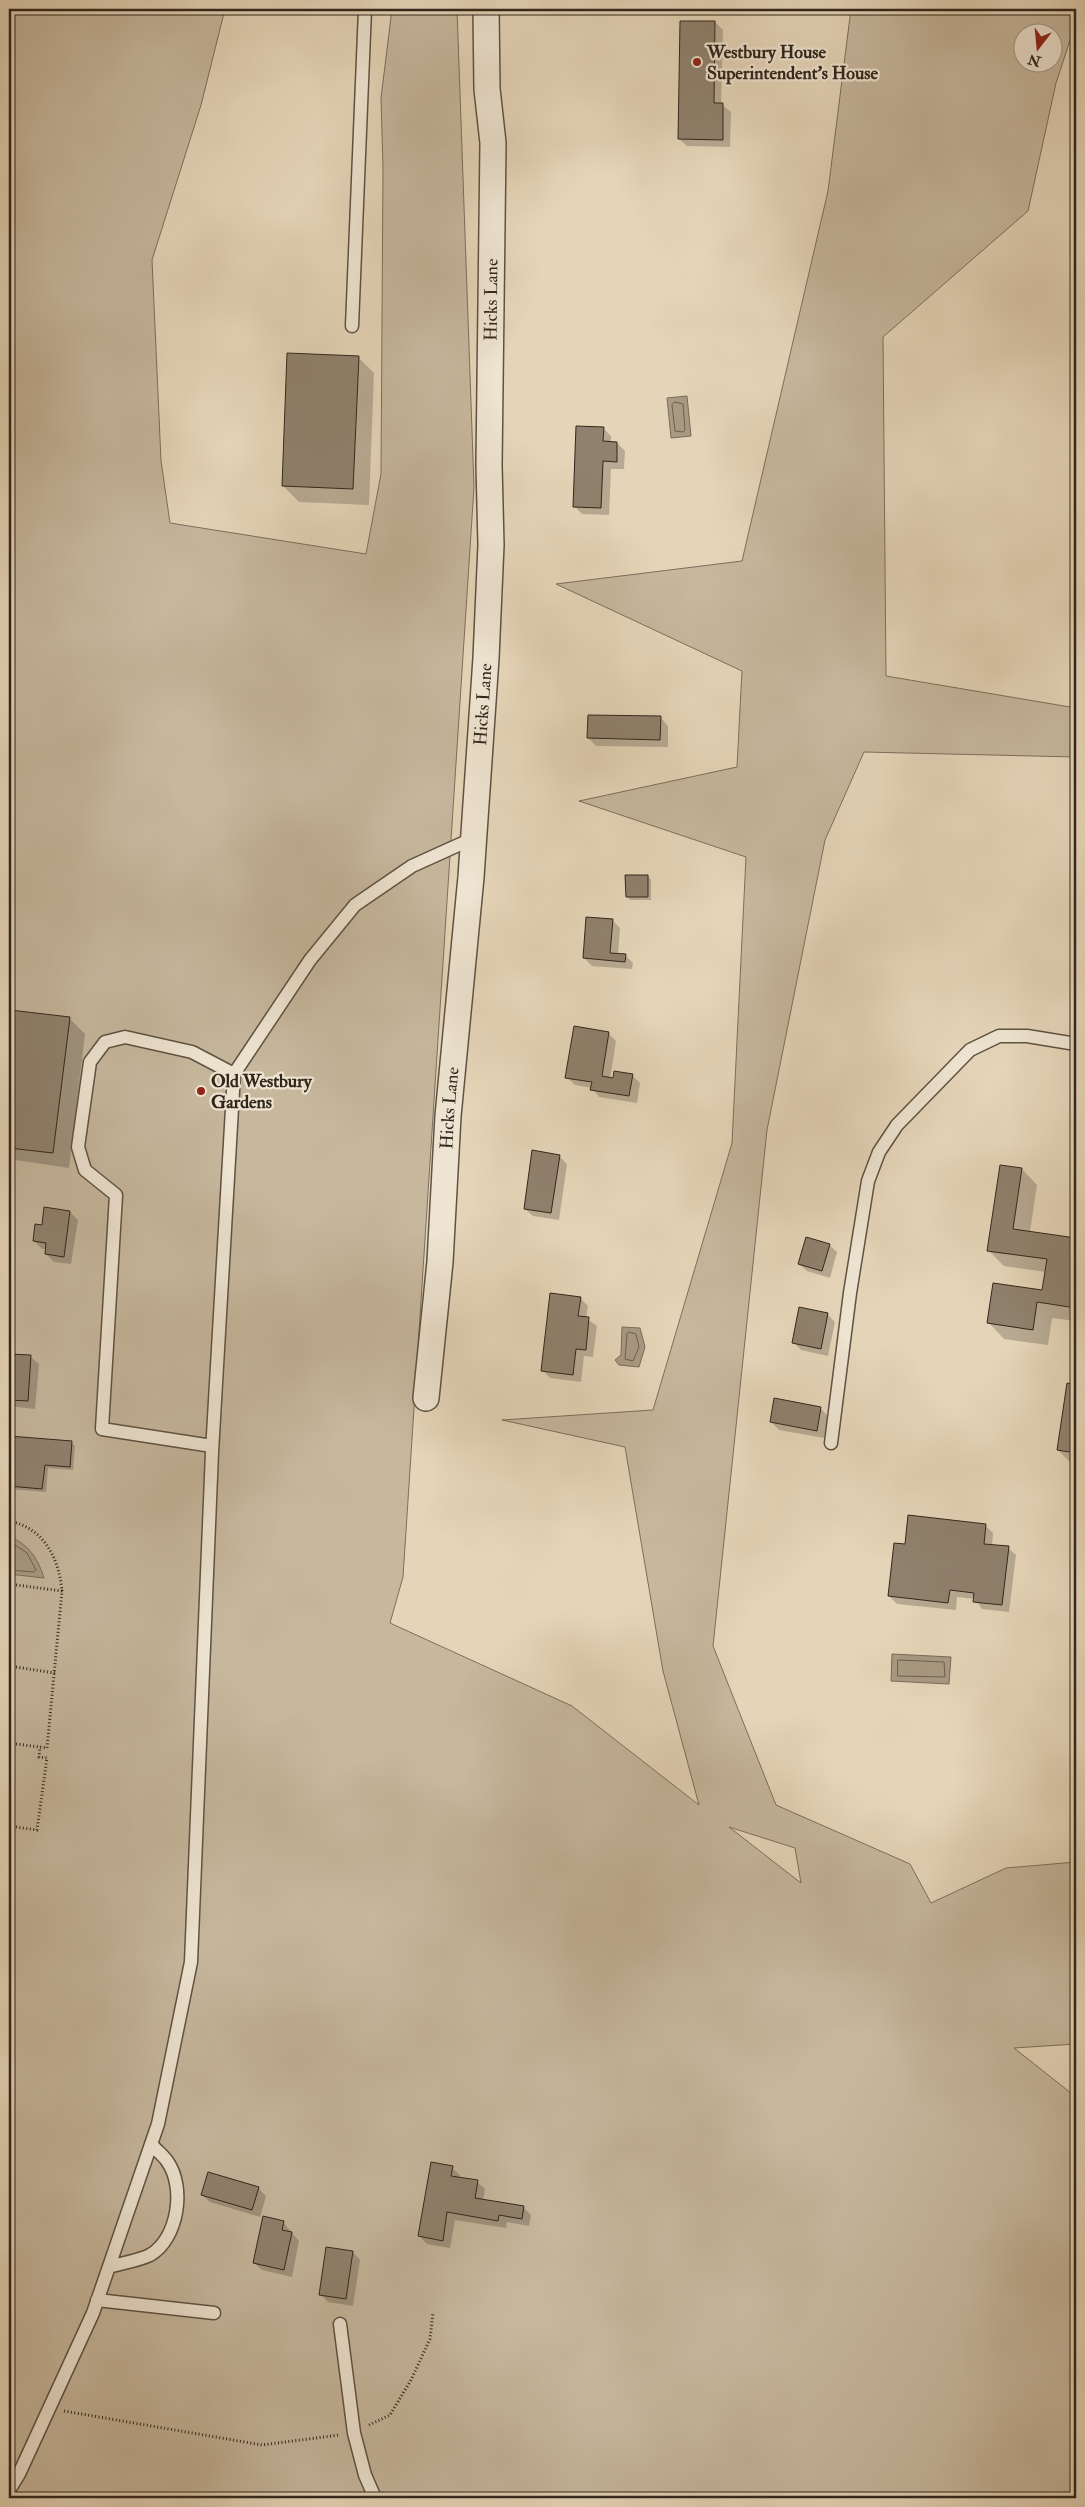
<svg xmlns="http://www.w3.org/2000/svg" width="1085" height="2507" font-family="'IM FELL Double Pica',serif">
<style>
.green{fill:#c6b79d;stroke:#7c6e5c;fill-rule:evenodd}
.water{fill:#a89a83;stroke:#786c5a}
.shadow{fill:#0003}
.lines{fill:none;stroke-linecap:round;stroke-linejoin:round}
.shore{stroke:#6c6050;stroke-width:1}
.building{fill:#8f816d;stroke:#31261c}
.service-casing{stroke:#5e5243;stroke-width:15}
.minor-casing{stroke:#5e5243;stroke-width:28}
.path{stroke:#31261c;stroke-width:3;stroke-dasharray:1 2.5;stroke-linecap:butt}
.service{stroke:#eee4d1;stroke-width:12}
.minor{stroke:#eee4d1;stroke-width:25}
.poi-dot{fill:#8f2418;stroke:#eee4d1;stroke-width:2}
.labels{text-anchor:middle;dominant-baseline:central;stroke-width:4.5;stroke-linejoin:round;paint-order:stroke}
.poi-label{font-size:18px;font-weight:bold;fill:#31261c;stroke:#eee4d1;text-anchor:start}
.street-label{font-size:18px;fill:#31261c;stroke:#eee4d1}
</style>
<rect width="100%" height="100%" fill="#e5d5b8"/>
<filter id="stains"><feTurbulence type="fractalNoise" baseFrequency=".004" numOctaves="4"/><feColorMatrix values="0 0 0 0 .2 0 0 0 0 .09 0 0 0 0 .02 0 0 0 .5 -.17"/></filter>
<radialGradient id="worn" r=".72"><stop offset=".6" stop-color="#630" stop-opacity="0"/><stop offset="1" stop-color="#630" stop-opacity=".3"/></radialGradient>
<path class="green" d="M 9,9 L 225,9 L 201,105 L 152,260 L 161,461 L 170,523 L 366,554 L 381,474 L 383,168 L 381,98 L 392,9 L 457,9 L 474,487 L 403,1577 L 390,1623 L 572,1706 L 699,1805 L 663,1671 L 625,1447 L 502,1420 L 653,1410 L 732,1143 L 746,857 L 579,801 L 737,767 L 742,671 L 556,584 L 742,561 L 828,191 L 851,9 L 1076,9 L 1076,22 L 1056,83 L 1028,211 L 883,337 L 886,676 L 1076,708 L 1076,757 L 864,752 L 825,840 L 767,1130 L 713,1646 L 776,1805 L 910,1864 L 931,1903 L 1006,1868 L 1076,1862 L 1076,2044 L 1014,2048 L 1076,2097 L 1076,2498 L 9,2498 ZM 1022,32 L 1052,32 L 1052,62 L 1022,62 ZM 729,1827 L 795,1848 L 801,1883 Z"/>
<path class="water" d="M 687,396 L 691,436 L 671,438 L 667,398 Z
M 622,1327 L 640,1328 L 645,1347 L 639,1367 L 619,1365 L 615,1360 L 621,1355 Z
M 9,1536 C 28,1544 38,1558 44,1578 L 9,1574 Z
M 892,1654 L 951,1657 L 949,1684 L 891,1681 Z"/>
<path class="shadow" d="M 715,22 L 723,30 L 721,104 L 731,112 L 730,147 L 687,146 L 679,139 Z
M 358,357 L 374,373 L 369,505 L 299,502 L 283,486 Z
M 603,428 L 611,436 L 611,443 L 617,443 L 625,451 L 624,469 L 611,469 L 609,515 L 582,514 L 574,506 Z
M 661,718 L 668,726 L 668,747 L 596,746 L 588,738 Z
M 648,876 L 651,880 L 651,900 L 630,900 L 627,896 Z
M 612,920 L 620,928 L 618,955 L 625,955 L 633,963 L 632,969 L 592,966 L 584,958 Z
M 11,1011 L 69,1018 L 85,1034 L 69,1168 L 9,1159 L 9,1031 Z
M 608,1033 L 616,1041 L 610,1079 L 632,1075 L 640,1083 L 637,1103 L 599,1097 L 592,1088 L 575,1085 L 567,1077 Z
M 559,1156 L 567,1164 L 559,1220 L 533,1216 L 525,1209 Z
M 1022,1169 L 1037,1185 L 1030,1232 L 1076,1239 L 1076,1321 L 1052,1318 L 1048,1345 L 1004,1339 L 989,1323 L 1043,1292 L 1046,1272 L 1004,1266 L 988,1250 Z
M 70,1212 L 78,1220 L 71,1264 L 54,1262 L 46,1254 L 47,1249 L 42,1249 L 34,1241 L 43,1226 Z
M 829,1245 L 837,1252 L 830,1278 L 807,1271 L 799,1264 Z
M 580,1298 L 588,1306 L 586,1318 L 597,1326 L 593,1357 L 584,1356 L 581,1382 L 550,1378 L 542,1370 Z
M 827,1314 L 835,1322 L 828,1356 L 801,1350 L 793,1342 Z
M 9,1355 L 31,1357 L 39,1364 L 35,1409 L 9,1406 Z
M 1068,1385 L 1076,1386 L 1076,1462 L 1070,1462 L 1058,1450 Z
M 820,1408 L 828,1416 L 824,1438 L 779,1430 L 771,1422 Z
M 9,1437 L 71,1442 L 75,1446 L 73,1470 L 48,1468 L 46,1492 L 9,1489 Z
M 985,1525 L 993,1533 L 992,1546 L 1008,1548 L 1016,1555 L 1009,1612 L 982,1609 L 975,1599 L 957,1597 L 956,1610 L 897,1604 L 889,1596 L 906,1546 Z
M 452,2168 L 460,2175 L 459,2179 L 477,2182 L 485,2189 L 483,2200 L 523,2207 L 531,2215 L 529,2226 L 507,2222 L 506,2228 L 455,2220 L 450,2248 L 427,2244 L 419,2236 Z
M 258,2188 L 266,2196 L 260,2217 L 210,2202 L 202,2195 Z
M 283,2222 L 299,2241 L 292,2277 L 262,2270 L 254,2263 Z
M 353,2252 L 360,2260 L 353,2306 L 328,2302 L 320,2294 Z"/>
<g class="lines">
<path class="shore" d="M 675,402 L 683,404 L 685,430 L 683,432 L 675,431 L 672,405 Z
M 629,1332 L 636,1334 L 639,1347 L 633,1361 L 625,1359 L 627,1334 Z
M 9,1541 L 27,1553 L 36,1570 L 34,1572 L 9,1570
M 898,1660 L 944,1662 L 945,1677 L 898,1676 Z"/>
</g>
<path class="building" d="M 680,21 L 715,21 L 714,103 L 723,103 L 723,140 L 678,139 Z
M 287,353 L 359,356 L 353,489 L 282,486 Z
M 576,426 L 604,427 L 603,441 L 617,442 L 617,462 L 603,461 L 601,508 L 573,507 Z
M 588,715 L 661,716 L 660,740 L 587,738 Z
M 625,875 L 648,875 L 648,897 L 626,897 Z
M 586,917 L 613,919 L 610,953 L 626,954 L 625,962 L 583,958 Z
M 10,1010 L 70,1017 L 53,1153 L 9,1148 Z
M 574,1026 L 609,1032 L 602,1076 L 613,1078 L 614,1071 L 633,1074 L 629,1096 L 590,1090 L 592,1082 L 565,1078 Z
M 532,1150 L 560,1155 L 551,1213 L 524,1209 Z
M 1000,1165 L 1022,1168 L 1013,1229 L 1076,1238 L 1076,1308 L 1037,1302 L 1033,1330 L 987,1323 L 993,1283 L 1042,1290 L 1047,1259 L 987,1251 Z
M 44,1207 L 70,1211 L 64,1257 L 45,1254 L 46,1243 L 33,1241 L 35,1224 L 42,1225 Z
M 806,1237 L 830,1244 L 822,1271 L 798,1264 Z
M 550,1293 L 581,1297 L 578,1316 L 589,1317 L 586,1350 L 576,1349 L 573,1375 L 541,1371 Z
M 799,1307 L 828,1313 L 821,1349 L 792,1343 Z
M 9,1354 L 31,1355 L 28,1401 L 9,1400 Z
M 1067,1383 L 1076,1385 L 1076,1453 L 1057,1450 Z
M 774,1398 L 821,1407 L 817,1431 L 770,1422 Z
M 9,1436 L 72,1441 L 70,1467 L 45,1465 L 42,1489 L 9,1486 Z
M 908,1515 L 986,1524 L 984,1544 L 1009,1546 L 1002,1605 L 973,1602 L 974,1593 L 950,1590 L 948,1603 L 888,1596 L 894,1543 L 905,1544 Z
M 431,2162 L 453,2166 L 451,2176 L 478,2180 L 475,2198 L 524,2206 L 522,2219 L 499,2215 L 498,2221 L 447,2212 L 443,2241 L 418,2236 Z
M 208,2172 L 259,2187 L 252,2210 L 201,2195 Z
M 263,2216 L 284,2221 L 282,2230 L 292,2232 L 284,2270 L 253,2263 Z
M 326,2247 L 353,2251 L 346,2299 L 319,2295 Z"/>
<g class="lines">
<defs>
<path id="service" d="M 352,326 L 365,9
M 831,1443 L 850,1293 L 868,1181 L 879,1152 L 897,1125 L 970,1050 L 999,1036 L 1027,1036 L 1076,1044
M 212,1446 L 102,1429 L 116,1195 L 85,1170 L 78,1147 L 90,1062 L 105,1042 L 125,1037 L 192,1052 L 234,1074
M 109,2267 C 121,2263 138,2261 150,2255 C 178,2239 186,2187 167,2161 C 163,2155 156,2150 151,2144
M 97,2300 L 214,2313
M 340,2324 L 354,2433 L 365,2475 L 375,2498
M 9,2490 L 19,2474 L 93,2313 L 158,2124 L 191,1962 L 212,1452 L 234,1074 L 310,960 L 355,905 L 412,866 L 474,838"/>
<g id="minor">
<path id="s1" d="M 426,1398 L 440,1262 L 448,1116 L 471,877 L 486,658 L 491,545 L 489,465 L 493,143 L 487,89 L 486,9"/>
</g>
</defs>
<use href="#service" class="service-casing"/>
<use href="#minor" class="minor-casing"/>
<path class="path" d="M 9,1521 C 44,1528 59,1558 62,1591
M 9,1584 L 62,1591 L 47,1748 L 9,1743
M 9,1666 L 55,1673
M 9,1826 L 37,1830 L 47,1758 L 39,1757 L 40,1747
M 64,2411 L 262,2445 L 339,2435
M 369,2425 L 390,2415 L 411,2380 L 430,2339 L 433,2312"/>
<use href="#service" class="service"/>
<use href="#minor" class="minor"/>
</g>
<g class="poi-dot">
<circle cx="697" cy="62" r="5"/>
<circle cx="201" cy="1091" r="5"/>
</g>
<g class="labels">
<g class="poi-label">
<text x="707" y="52">Westbury House<tspan x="707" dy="21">Superintendent's House</tspan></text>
<text x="211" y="1081">Old Westbury<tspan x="211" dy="21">Gardens</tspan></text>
</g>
<g class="street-label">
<text stroke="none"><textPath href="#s1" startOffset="1101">Hicks Lane</textPath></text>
<text stroke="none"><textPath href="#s1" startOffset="696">Hicks Lane</textPath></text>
<text stroke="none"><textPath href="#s1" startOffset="291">Hicks Lane</textPath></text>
</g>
</g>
<rect width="1085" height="2507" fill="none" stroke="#e5d5b8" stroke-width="30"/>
<rect x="10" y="10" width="1065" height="2487" fill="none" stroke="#31261c" stroke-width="2.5"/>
<rect x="15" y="15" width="1055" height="2477" fill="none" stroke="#31261c"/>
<g transform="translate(1038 48) rotate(196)"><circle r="24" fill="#eee4d1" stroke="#a29889"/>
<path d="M0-4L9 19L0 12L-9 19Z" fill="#8f2418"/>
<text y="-8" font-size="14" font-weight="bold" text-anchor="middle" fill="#31261c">N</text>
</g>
<rect width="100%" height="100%" filter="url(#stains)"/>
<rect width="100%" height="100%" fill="url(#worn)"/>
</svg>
